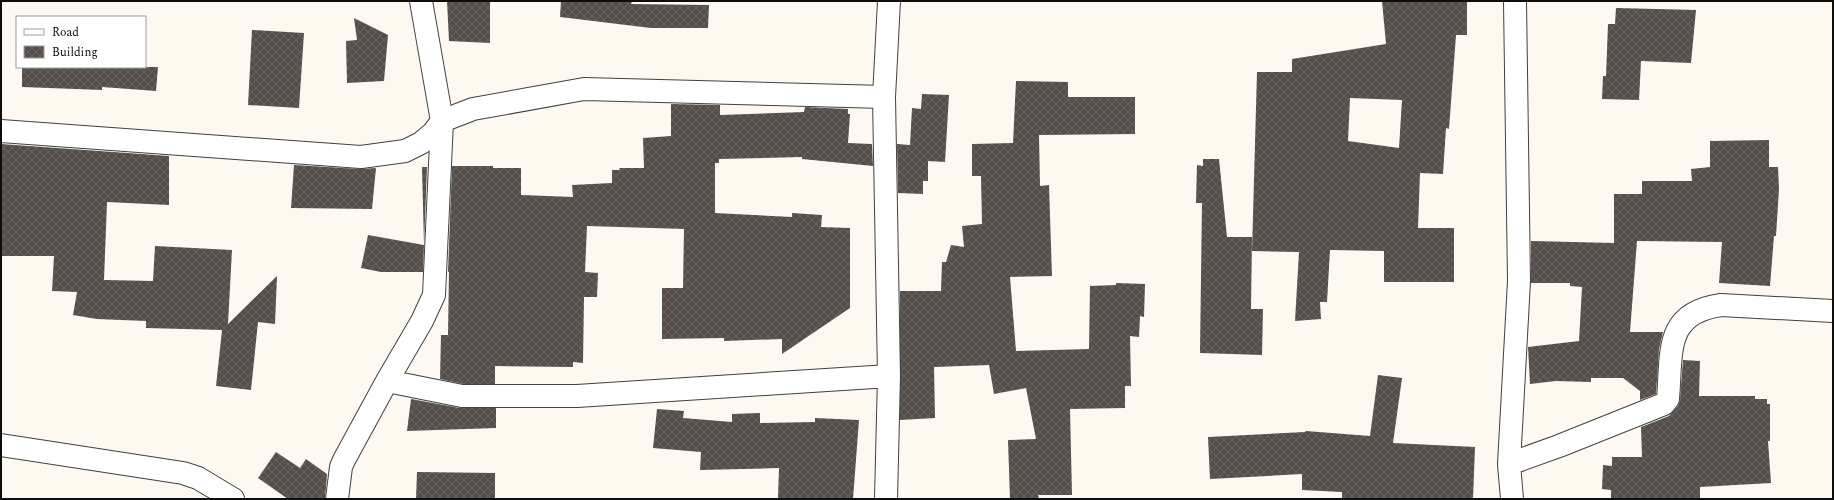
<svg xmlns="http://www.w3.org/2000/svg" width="1834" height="500" font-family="Spectral,serif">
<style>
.building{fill:url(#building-cross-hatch);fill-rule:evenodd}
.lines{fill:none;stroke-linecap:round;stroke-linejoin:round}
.minor-casing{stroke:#404040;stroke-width:24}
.minor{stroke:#fff;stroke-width:22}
</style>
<defs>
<pattern id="building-cross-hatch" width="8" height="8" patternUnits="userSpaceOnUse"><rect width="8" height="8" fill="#554e4b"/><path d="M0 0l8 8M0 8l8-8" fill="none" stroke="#686360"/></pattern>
</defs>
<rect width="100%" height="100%" fill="#fdf9f0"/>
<path class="building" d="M 447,1 L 490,1 L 490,43 L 449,41 Z
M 561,1 L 632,1 L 631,4 L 709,5 L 708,28 L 651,28 L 560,17 Z
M 1382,1 L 1467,1 L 1467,35 L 1456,35 L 1449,129 L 1446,128 L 1443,174 L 1420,173 L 1418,228 L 1454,228 L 1454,282 L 1384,282 L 1384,251 L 1330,250 L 1327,302 L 1320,302 L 1321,319 L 1295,321 L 1299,252 L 1252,251 L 1257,72 L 1292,72 L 1292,59 L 1386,44 ZM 1350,98 L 1402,100 L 1399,148 L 1348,141 Z
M 1616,8 L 1696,10 L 1691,63 L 1641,61 L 1639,100 L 1602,99 L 1603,76 L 1606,76 L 1608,24 L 1615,24 Z
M 354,18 L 388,35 L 384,81 L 347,83 L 346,41 L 357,40 Z
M 252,30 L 304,33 L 299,108 L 248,105 Z
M 22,67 L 158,67 L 156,91 L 102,87 L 102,90 L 22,87 Z
M 1016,81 L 1068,82 L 1068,97 L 1135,97 L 1135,134 L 1039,135 L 1040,186 L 1049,185 L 1052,276 L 1010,277 L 1016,351 L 1089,349 L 1090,286 L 1116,285 L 1116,283 L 1145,284 L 1144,317 L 1140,316 L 1139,337 L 1130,336 L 1131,386 L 1125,386 L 1125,408 L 1070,409 L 1072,495 L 1038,495 L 1039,499 L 1010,499 L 1008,440 L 1036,439 L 1026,388 L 994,394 L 989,365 L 934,367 L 935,418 L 900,420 L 900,291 L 941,291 L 942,262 L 946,262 L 951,245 L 964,247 L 962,226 L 982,224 L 981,176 L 972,176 L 972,144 L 1013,143 Z
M 922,94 L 949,95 L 945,162 L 928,161 L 928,181 L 923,181 L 923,194 L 898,193 L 897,144 L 910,145 L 912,108 L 921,109 Z
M 671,104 L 720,105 L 720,115 L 804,112 L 805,107 L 848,109 L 848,114 L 850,114 L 848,143 L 872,144 L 873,166 L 802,159 L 802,157 L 719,159 L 719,163 L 715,163 L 715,213 L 792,217 L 792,213 L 822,215 L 821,227 L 850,228 L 850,308 L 782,354 L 782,339 L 724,341 L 724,338 L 662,339 L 662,288 L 683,288 L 684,229 L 587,226 L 585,272 L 598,273 L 597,297 L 584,297 L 583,363 L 573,362 L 573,367 L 495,366 L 495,384 L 463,384 L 440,379 L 441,335 L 448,335 L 449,272 L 448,272 L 452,166 L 493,166 L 493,168 L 521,168 L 521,195 L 573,197 L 572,185 L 612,183 L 612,170 L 620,170 L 619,168 L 644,168 L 643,138 L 671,136 Z
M 1769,140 L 1769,167 L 1778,167 L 1779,189 L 1776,236 L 1774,236 L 1770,286 L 1719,283 L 1722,242 L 1637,241 L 1630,332 L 1663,332 L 1659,349 L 1656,394 L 1640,400 L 1640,391 L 1623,378 L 1591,378 L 1591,382 L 1556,381 L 1530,384 L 1528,347 L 1579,341 L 1582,287 L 1570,286 L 1570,283 L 1531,283 L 1531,241 L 1614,243 L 1614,194 L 1642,194 L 1642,181 L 1692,181 L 1691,169 L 1710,167 L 1710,141 Z
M 1,144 L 169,156 L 169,205 L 107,202 L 104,280 L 153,281 L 155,246 L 232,250 L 228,324 L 277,276 L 275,324 L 258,322 L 251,390 L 216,386 L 222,330 L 146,328 L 146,321 L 97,319 L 73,315 L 77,292 L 52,291 L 54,256 L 1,256 Z
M 1203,159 L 1219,159 L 1227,237 L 1252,237 L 1251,309 L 1263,309 L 1262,355 L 1200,353 L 1202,203 L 1196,203 L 1197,165 L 1203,166 Z
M 294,165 L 360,169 L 376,168 L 372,209 L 291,208 Z
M 422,167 L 427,167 L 423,272 L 381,272 L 361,268 L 368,235 L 424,245 Z
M 1683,360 L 1700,361 L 1699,396 L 1755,396 L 1755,399 L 1767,399 L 1767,404 L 1770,404 L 1770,441 L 1768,441 L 1771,483 L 1700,487 L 1700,499 L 1611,499 L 1611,490 L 1602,489 L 1603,465 L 1612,466 L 1612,457 L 1642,457 L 1641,427 L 1669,416 L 1678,406 L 1680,400 Z
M 1378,375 L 1402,378 L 1393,443 L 1475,447 L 1473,499 L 1342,499 L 1342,492 L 1302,490 L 1302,474 L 1210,479 L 1208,437 L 1305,432 L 1306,431 L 1370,436 Z
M 411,399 L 460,408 L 496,408 L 496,428 L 407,431 Z
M 657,409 L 684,411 L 683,418 L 732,422 L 732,414 L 760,413 L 760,423 L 815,422 L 815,418 L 859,420 L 853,499 L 778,498 L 779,468 L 700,470 L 701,452 L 653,448 Z
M 276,452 L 300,468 L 306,459 L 327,474 L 325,499 L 288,499 L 258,478 Z
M 417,472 L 495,473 L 495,499 L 416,499 Z"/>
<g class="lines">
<defs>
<path id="minor" d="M 1,131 L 361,157 L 405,151 L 421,143 L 433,133 L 442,121 L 473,109 L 584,89 L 884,97
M 387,381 L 462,396 L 577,396 L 889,376
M 1,445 L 183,473 L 198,478 L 233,499
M 1509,464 L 1559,446 L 1664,404 L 1668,399 C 1672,352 1664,313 1721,305 L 1833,311
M 337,499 L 341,467 L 344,460 L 387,381 L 422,321 L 434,295 L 442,121 L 421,1
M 886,499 L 889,376 L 884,97 L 889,1
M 1512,499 L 1509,464 L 1519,281 L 1515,1"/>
</defs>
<use href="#minor" class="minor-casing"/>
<use href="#minor" class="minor"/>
</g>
<rect width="1834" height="500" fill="none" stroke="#0d0d0d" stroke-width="4"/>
<rect x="16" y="16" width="130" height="52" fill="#ffffff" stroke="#9e9e9e"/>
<rect x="24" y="29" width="20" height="6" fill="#ffffff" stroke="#9e9e9e"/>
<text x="52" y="36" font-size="12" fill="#0d0d0d">Road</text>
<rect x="24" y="46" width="20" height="12" fill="url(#building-cross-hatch)" stroke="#9e9e9e"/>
<text x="52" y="56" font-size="12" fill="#0d0d0d">Building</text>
</svg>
